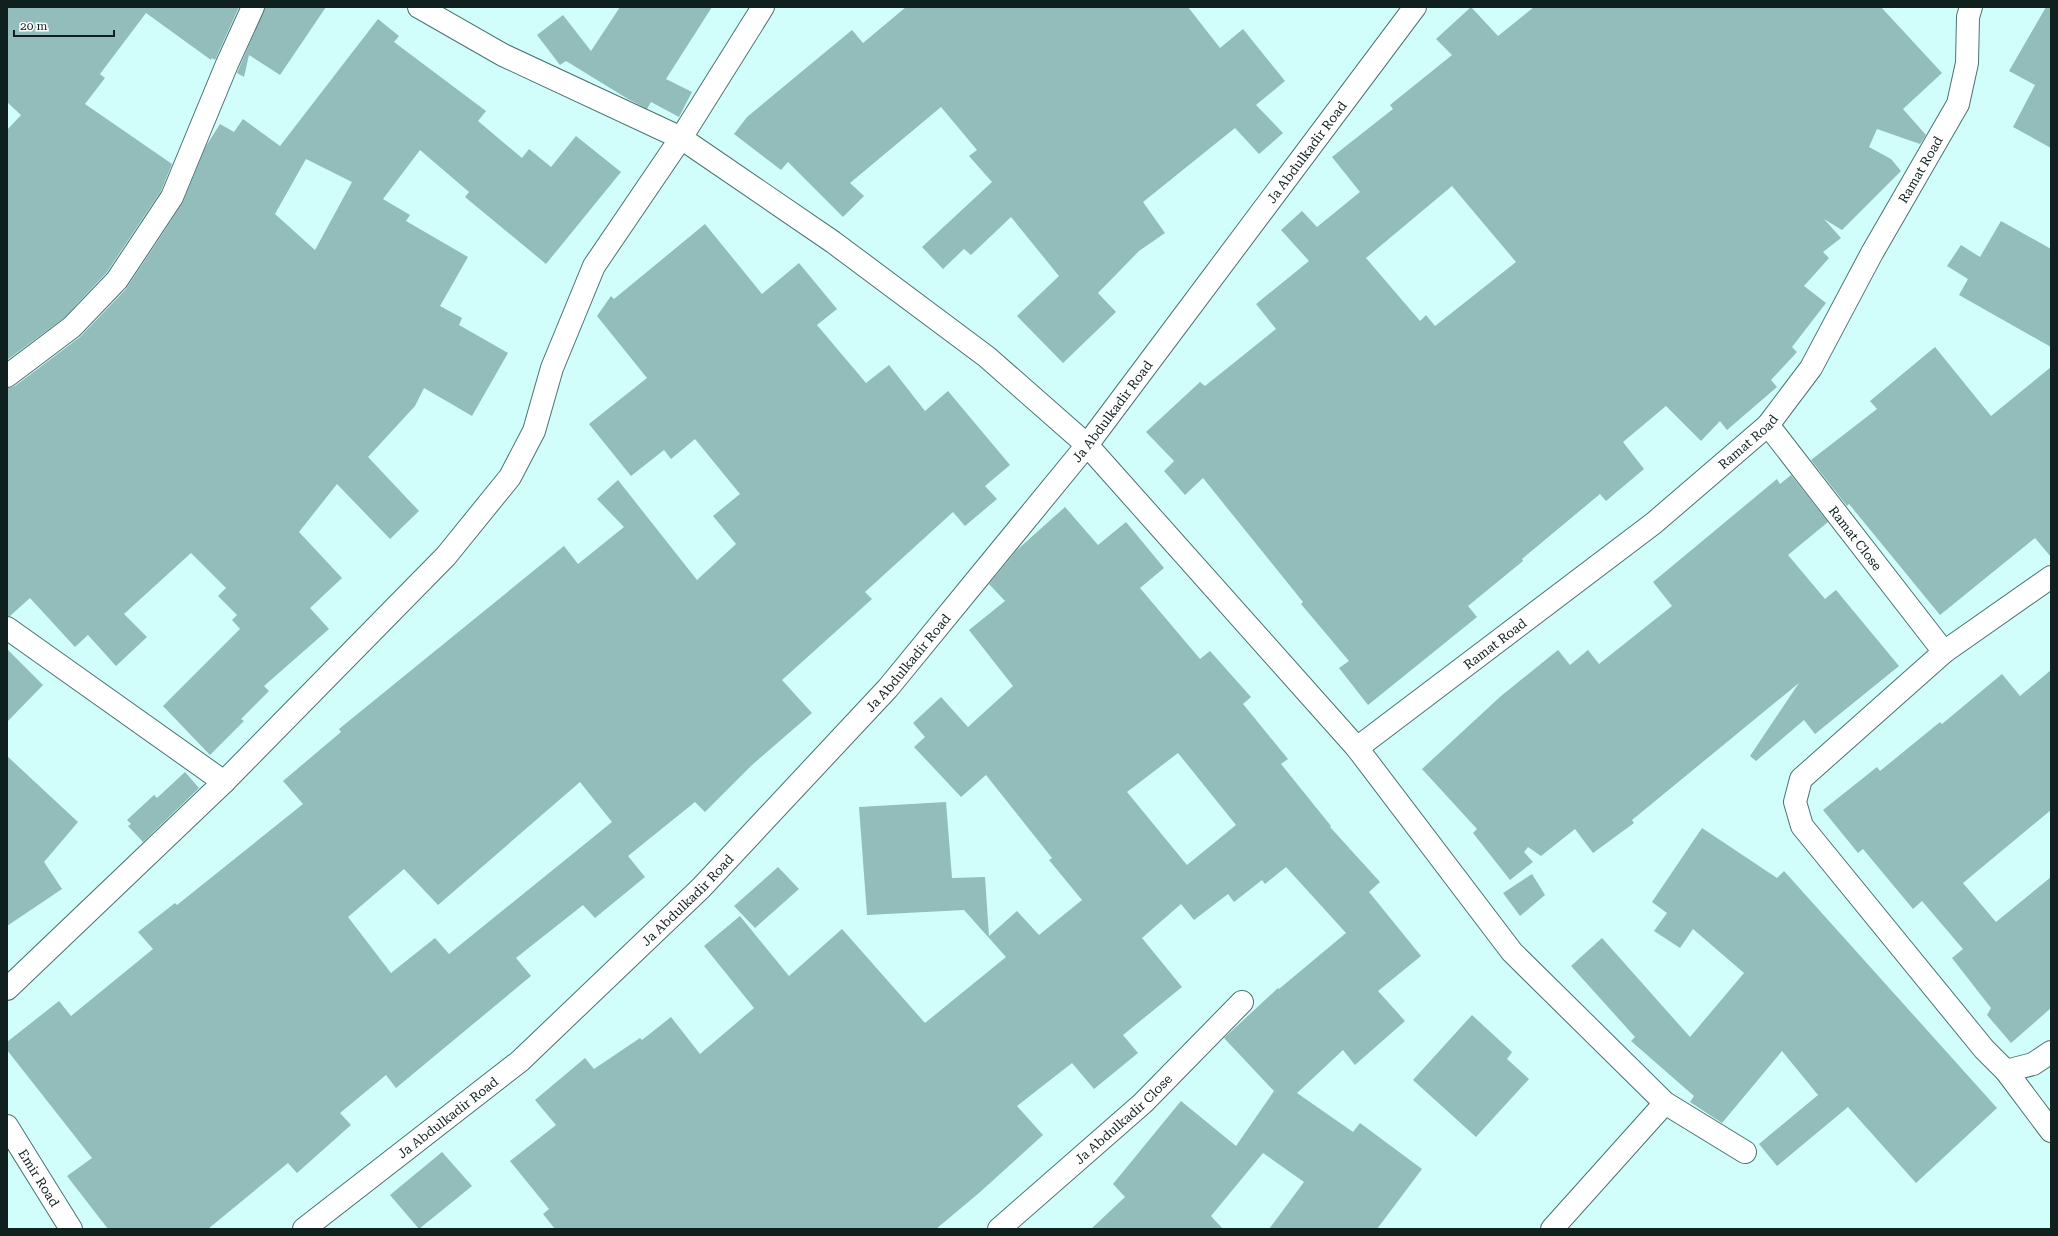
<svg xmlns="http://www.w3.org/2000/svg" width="2058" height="1236" font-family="'Roboto Serif',serif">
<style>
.building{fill:#93bdba;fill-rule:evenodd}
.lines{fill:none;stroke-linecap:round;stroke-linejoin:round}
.street-casing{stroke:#4b7371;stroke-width:24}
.secondary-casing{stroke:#4b7371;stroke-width:24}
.street{stroke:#fff;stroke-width:22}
.secondary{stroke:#fff;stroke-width:22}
.labels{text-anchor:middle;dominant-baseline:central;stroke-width:3;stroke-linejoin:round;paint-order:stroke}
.street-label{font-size:13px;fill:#0f201f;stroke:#fff}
</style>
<rect width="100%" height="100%" fill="#d1fdfa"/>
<path class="building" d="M 7,7 L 239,7 L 215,60 L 212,58 L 211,60 L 146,13 L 100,74 L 105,78 L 85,104 L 172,164 L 161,191 L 107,272 L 64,318 L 7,360 L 7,130 L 21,115 L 7,102 Z
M 265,7 L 326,7 L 280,75 L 249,55 L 244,77 L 237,73 Z
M 620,7 L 712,7 L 666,79 L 692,92 L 679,117 L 651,102 L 647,109 L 628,99 L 566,61 L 560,65 L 537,35 L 563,15 L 591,51 Z
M 906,7 L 1188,7 L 1220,48 L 1243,29 L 1285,81 L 1256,105 L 1283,133 L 1259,154 L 1235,128 L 1143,202 L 1165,233 L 1139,251 L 1098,293 L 1116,312 L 1063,363 L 1017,316 L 1059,276 L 1011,217 L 971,255 L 964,249 L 943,269 L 922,247 L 992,182 L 969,156 L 977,150 L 941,107 L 850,183 L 864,196 L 843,217 L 788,162 L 781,170 L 734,134 L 747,117 L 852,30 L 863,43 Z
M 1471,7 L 1498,36 L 1534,7 L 1881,7 L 1942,73 L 1903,109 L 1926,135 L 1920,144 L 1877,129 L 1869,147 L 1891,159 L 1901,171 L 1842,230 L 1824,219 L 1841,238 L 1823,252 L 1829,258 L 1804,286 L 1826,303 L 1792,347 L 1797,352 L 1771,380 L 1777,387 L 1727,430 L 1720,421 L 1701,441 L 1666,406 L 1623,442 L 1644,469 L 1606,501 L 1600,494 L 1522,559 L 1523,561 L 1468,606 L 1477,617 L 1368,705 L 1339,668 L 1349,661 L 1301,604 L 1303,602 L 1203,478 L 1185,495 L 1164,471 L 1174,461 L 1146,432 L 1200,382 L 1205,386 L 1276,329 L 1256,304 L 1309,261 L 1281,230 L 1302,211 L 1317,227 L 1360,192 L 1332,157 L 1393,109 L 1390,105 L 1452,55 L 1436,39 ZM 1452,186 L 1516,262 L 1435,326 L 1426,315 L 1420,321 L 1366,258 Z
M 2046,7 L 2051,7 L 2051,148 L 2013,127 L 2035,85 L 2009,71 Z
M 378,19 L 399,36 L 394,42 L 486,111 L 478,121 L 522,158 L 529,149 L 551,167 L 576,136 L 621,172 L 546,264 L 465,197 L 469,192 L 420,150 L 383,199 L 410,215 L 406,221 L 468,257 L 440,306 L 462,318 L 459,325 L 508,353 L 472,416 L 424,388 L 415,406 L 368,457 L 419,511 L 390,539 L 337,484 L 299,532 L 342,578 L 310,608 L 329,629 L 264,686 L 269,691 L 241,719 L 244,721 L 210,755 L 163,706 L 240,629 L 232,620 L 237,615 L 218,596 L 226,588 L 191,553 L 124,614 L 147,637 L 116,666 L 88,635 L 75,647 L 30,598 L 10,616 L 7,616 L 7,388 L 15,386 L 80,337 L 126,289 L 182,204 L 206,146 L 220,124 L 234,132 L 243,119 L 280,146 ZM 306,159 L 352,182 L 315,250 L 275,214 Z
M 2001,221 L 2051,249 L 2051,347 L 1959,295 L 1968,279 L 1947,266 L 1961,245 L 1980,257 Z
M 705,224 L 762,294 L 799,263 L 837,309 L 817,325 L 866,383 L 889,365 L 925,411 L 948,391 L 1010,465 L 985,486 L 997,499 L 965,526 L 953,512 L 865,592 L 872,599 L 782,680 L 812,713 L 752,765 L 705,812 L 695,802 L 628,856 L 645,877 L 595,918 L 583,905 L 516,958 L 531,976 L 396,1088 L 386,1075 L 340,1113 L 351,1125 L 297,1173 L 288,1163 L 208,1229 L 108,1229 L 67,1176 L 92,1158 L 7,1050 L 7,1042 L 59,1001 L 71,1016 L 153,949 L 138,932 L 175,903 L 177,905 L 303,804 L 283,781 L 341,732 L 339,729 L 564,546 L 578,564 L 624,527 L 597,499 L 618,480 L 697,580 L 736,544 L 713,516 L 740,494 L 695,439 L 671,459 L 664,450 L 631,476 L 589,424 L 647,378 L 597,316 L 611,296 L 614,299 ZM 580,782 L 612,822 L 449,954 L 435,938 L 391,973 L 348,917 L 404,869 L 438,905 Z
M 1935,347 L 1991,416 L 2051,367 L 2051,557 L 2035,538 L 1940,615 L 1849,504 L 1847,506 L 1811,460 L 1877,409 L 1870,401 Z
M 1791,475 L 1828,522 L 1788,555 L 1825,599 L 1836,590 L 1899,666 L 1815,734 L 1804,720 L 1756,761 L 1750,756 L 1799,683 L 1632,820 L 1634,823 L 1593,853 L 1575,829 L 1541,856 L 1528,847 L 1524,852 L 1533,862 L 1510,880 L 1473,833 L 1477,829 L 1422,769 L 1501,696 L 1558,650 L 1570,665 L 1588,650 L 1599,664 L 1672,606 L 1653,582 L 1777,479 L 1780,484 Z
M 1065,507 L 1098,545 L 1126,522 L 1164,568 L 1140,588 L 1200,659 L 1210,651 L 1251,697 L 1243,704 L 1288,759 L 1281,764 L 1331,826 L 1330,827 L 1380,882 L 1369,892 L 1421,956 L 1378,991 L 1405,1021 L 1355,1065 L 1343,1050 L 1297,1093 L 1353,1132 L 1360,1123 L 1422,1169 L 1377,1229 L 1269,1229 L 1304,1182 L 1263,1153 L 1211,1216 L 1223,1229 L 1091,1229 L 1125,1197 L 1113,1184 L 1181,1101 L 1236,1146 L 1274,1091 L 1224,1038 L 1278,988 L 1279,989 L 1346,933 L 1286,867 L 1265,884 L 1262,880 L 1234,902 L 1228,894 L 1194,920 L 1181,904 L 1142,938 L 1182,987 L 1123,1035 L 1138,1053 L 1094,1089 L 1072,1063 L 1017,1106 L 1043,1135 L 979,1193 L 936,1229 L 555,1229 L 543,1214 L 549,1209 L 510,1161 L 556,1125 L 535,1100 L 585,1058 L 594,1069 L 640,1038 L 642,1040 L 671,1017 L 700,1054 L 754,1008 L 704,946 L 740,916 L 789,976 L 842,929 L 925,1023 L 1006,957 L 964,910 L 867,915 L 859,807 L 946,802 L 952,878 L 985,877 L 989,936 L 1017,911 L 1039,935 L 1082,900 L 1049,860 L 1052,858 L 986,775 L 961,797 L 914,747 L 925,737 L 913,723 L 941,697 L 968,727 L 1013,686 L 969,630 L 1005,601 L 989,584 L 1017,550 ZM 1178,753 L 1236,825 L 1187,865 L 1127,792 Z
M 7,649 L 43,685 L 7,722 Z
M 2051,670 L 2051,810 L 1963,883 L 1996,922 L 2051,877 L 2051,1008 L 2011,1043 L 1987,1015 L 1991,1008 L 1952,958 L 1963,949 L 1922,901 L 1913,909 L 1863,849 L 1858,853 L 1823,810 L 1877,767 L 1880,771 L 1940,722 L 1942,724 L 2002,674 L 2020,696 Z
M 7,756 L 78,822 L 44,862 L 62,889 L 7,926 Z
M 185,772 L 199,788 L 143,842 L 128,826 L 131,824 L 127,820 L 154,795 L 157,798 Z
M 1702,828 L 1777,878 L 1784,871 L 1997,1108 L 1916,1183 L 1848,1107 L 1777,1166 L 1759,1144 L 1818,1095 L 1782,1051 L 1722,1123 L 1690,1102 L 1694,1096 L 1631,1041 L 1635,1037 L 1571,966 L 1602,938 L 1690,1037 L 1744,973 L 1693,929 L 1680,948 L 1654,931 L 1667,913 L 1652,902 Z
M 778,867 L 799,889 L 755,928 L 734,906 Z
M 1532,874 L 1545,895 L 1520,916 L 1503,893 Z
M 1472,1015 L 1512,1052 L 1507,1059 L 1529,1079 L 1476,1137 L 1413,1080 Z
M 442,1152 L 472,1186 L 419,1229 L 390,1195 Z"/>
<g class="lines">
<defs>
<g id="street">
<path d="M 419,7 L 503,55 L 681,138 L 833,242 L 987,357 L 1087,445 L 1357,748 L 1512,952 L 1665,1103 L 1745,1152"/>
<path d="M 7,376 L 72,327 L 117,280 L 172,197 L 227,64 L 253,7"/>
<path id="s1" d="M 1768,425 L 1944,652"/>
<path d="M 2051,577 L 1944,652 L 1801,779 L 1795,802 L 1802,826 L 1984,1049 L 2006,1071 L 2051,1131"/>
<path d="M 7,628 L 224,782"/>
<path d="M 7,989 L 224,782 L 446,556 L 510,477 L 534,431 L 552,368 L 594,266 L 681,138 L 763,7"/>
<path d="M 2006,1071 L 2033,1064 L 2051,1052"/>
<path id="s2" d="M 7,1126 L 71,1229"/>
<path id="s3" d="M 304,1229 L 520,1061 L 701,888 L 888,688 L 1087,445 L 1415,7"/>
<path id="s4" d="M 999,1229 L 1143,1103 L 1242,1002"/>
<path d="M 1552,1229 L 1665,1103"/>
</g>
<g id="secondary">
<path id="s5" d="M 1357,748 L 1654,523 L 1768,425 L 1811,368 L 1872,253 L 1958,104 L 1967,63 L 1968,17 L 1971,7"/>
</g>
</defs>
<use href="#street" class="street-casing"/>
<use href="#secondary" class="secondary-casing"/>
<use href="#street" class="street"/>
<use href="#secondary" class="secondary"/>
</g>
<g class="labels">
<g class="street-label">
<text stroke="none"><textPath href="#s3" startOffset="1478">Ja Abdulkadir Road</textPath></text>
<text stroke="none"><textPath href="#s5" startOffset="821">Ramat Road</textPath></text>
<text stroke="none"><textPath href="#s3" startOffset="1154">Ja Abdulkadir Road</textPath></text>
<text stroke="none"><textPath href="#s5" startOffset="497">Ramat Road</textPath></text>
<text stroke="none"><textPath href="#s1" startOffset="143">Ramat Close</textPath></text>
<text stroke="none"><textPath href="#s5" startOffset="173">Ramat Road</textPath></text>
<text stroke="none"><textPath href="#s3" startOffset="830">Ja Abdulkadir Road</textPath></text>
<text stroke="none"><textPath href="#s3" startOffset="506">Ja Abdulkadir Road</textPath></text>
<text stroke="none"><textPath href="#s3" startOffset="182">Ja Abdulkadir Road</textPath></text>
<text stroke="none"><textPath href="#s4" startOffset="166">Ja Abdulkadir Close</textPath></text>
<text stroke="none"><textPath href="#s2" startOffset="61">Emir Road</textPath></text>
</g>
</g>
<rect width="2058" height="1236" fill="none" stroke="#0f201f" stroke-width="16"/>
<path d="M14 30v6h100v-6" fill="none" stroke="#0f201f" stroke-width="2"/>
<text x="20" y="30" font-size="12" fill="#0f201f" stroke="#ffffff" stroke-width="3" paint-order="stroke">20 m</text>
</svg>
